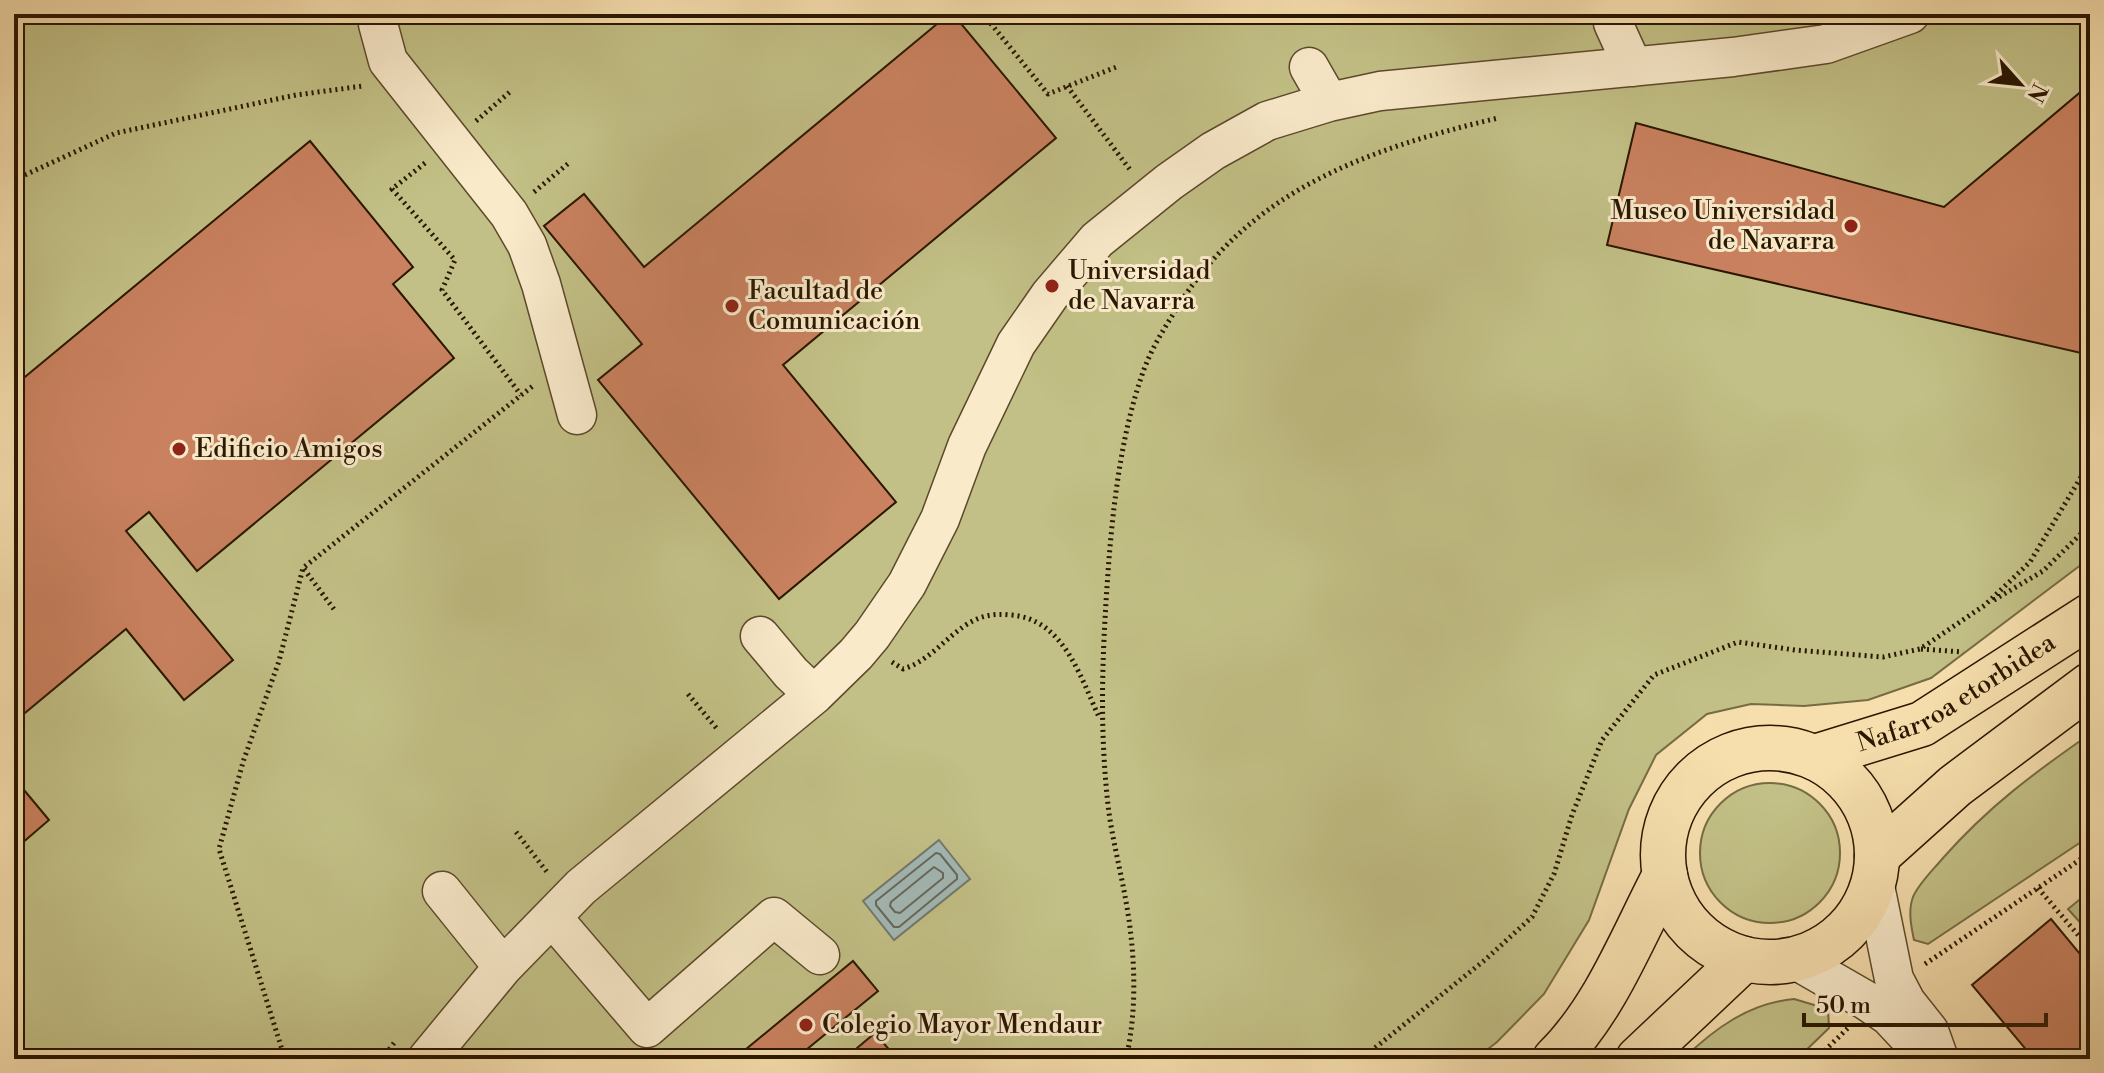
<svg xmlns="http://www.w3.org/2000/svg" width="2104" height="1073" font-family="'Libre Bodoni',serif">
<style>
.green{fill:#c2c086;stroke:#766c44;stroke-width:2}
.water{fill:#a3b9b6;stroke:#73786e;stroke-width:2}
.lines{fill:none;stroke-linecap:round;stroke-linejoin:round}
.shore{stroke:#66685c;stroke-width:2}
.building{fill:#c9815f;stroke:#2a1701;stroke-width:2}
.minor-casing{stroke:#5d492c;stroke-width:41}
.major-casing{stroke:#2a1701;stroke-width:47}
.path{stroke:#2a1701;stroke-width:5;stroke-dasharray:2 4;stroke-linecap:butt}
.minor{stroke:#f9eaca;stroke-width:38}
.major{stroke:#f6dead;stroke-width:44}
.poi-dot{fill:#8f2418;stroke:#f9eaca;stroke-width:3}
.labels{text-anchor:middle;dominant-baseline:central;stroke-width:6;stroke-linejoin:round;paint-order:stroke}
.poi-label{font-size:26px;fill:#2a1701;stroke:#f9eaca;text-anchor:start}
.street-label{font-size:26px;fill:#2a1701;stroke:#f9eaca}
</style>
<rect width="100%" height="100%" fill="#f6dead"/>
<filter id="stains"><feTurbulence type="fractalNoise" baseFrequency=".0025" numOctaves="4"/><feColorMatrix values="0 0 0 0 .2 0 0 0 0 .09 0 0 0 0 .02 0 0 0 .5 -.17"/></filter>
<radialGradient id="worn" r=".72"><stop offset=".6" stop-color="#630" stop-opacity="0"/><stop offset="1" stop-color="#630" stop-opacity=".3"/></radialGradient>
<path class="green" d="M 14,14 L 2090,14 L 2090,558 L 1931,678 L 1868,700 L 1804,706 L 1751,704 L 1707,714 L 1656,755 L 1629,809 L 1589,920 L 1544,994 L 1497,1042 L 1475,1059 L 14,1059 Z
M 2090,734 L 2090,836 L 1928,944 L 1914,940 C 1911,926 1908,910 1913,897 C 1919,883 1934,869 1943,858 C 1989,806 2034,773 2090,734 Z
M1700 853a70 70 0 1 1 140 0a70 70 0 1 1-140 0Z
M 2090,891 L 2090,923 L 2085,928 L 2068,909 Z
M 1794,999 L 1828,1009 L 1829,1028 L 1797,1059 L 1683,1059 C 1714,1029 1749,1003 1794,999 Z"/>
<path class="water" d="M 939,840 L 970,879 L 894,940 L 863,901 Z"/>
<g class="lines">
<path class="shore" d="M 936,853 L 940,854 L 957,875 L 957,879 L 899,927 L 894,927 L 876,905 L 876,901 Z
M 934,867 L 943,873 L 943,878 L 900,913 L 895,912 L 890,906 L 891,902 Z"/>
</g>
<path class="building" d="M 949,14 L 953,14 L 1056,138 L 783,365 L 896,502 L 779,599 L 598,380 L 642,344 L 544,226 L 584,194 L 644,267 Z
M 2090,84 L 2090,355 L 1607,245 L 1636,123 L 1944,207 Z
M 310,141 L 413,267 L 393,284 L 454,358 L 197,571 L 149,512 L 126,531 L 233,660 L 184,700 L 126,629 L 14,722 L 14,386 Z
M 14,778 L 49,820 L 14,850 Z
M 2051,919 L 2090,966 L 2090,1059 L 2034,1059 L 1972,985 Z
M 853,961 L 878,991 L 795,1059 L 734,1059 Z
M 875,1033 L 897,1059 L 844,1059 Z"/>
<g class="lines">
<defs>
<path id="minor" d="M 380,14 L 378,24 L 388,61 L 509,214 L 527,245 L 541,284 L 577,415
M 1613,23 L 1633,67
M 1309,67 L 1329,102
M 760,636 L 791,673 L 814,695
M 1874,881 L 1894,979 L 1906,1002 L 1929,1031 L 1939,1059
M 442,891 L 503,967
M 552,917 L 647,1028 L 774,917 L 820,955
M 1794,959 L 1867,1001 L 1889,1016 L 1918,1047
M 427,1059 L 503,967 L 581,887 L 814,695 L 856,654 L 872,635 L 907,584 L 940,519 L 967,446 L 1016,344 L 1050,295 L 1097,240 L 1169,182 L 1213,151 L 1267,121 L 1329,102 L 1380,91 L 1733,57 L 1826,44 L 1910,14"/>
<g id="major">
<circle cx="1770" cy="855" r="107"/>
<path id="s1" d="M 1815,757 L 1922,724 L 2090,616"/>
<path d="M 1877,856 L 1955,786 L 2090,685"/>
<path d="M 1555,1059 C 1605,1010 1633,936 1665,875"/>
<path d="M 1638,1059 L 1744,959"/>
</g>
</defs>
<use href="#minor" class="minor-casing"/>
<use href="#major" class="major-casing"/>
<path class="path" d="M 983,14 L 1048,94 L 1119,66
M 1067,86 L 1131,171
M 476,121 L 511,91
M 425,163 L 392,189 L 455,260 L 442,290 L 521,395
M 14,180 L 116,133 L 296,95 L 363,86
M 534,192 L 570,162
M 304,569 L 336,612
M 1994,600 L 2043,571 L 2090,525
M 1921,649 L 1963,652
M 892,662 L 903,669 C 927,662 943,641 963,627 C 978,616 993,613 1010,615 C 1063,618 1080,676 1099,717
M 688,694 L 718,730
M 516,832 L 547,872
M 2038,888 L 2090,949
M 1925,964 L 2090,853
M 285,1059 L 219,849 L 243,762 L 279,661 L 303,568 L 534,385
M 382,1059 L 394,1043
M 1126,1059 C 1138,1007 1135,949 1125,896 C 1119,863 1110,830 1107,795 C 1099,716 1103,639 1109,559 C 1114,498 1122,433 1142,375 C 1149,354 1160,335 1172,316 C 1246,191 1364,150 1498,118
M 1361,1059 L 1485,960 L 1532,917 L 1554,874 L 1572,815 L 1602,740 L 1654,675 L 1738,642 L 1795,650 L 1883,657 L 1920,649 L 1985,605 L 2030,562 L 2090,462
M 1816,1059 L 1848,1028"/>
<use href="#minor" class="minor"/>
<use href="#major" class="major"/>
</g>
<g class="poi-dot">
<circle cx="1851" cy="226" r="8"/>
<circle cx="1052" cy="286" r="8"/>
<circle cx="732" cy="306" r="8"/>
<circle cx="179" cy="449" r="8"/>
<circle cx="806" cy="1025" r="8"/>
</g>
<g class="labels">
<g class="poi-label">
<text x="1835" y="211" text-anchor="end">Museo Universidad<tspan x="1835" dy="30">de Navarra</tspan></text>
<text x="1068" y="271">Universidad<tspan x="1068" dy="30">de Navarra</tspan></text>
<text x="748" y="291">Facultad de<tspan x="748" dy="30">Comunicación</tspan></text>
<text x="195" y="449">Edificio Amigos</text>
<text x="822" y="1025">Colegio Mayor Mendaur</text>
</g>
<g class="street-label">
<text stroke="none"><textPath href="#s1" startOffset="156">Nafarroa etorbidea</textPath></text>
</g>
</g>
<rect width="2104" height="1073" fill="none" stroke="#f6dead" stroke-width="48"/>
<rect x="16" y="16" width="2072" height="1041" fill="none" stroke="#2a1701" stroke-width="4"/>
<rect x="24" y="24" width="2056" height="1025" fill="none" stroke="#2a1701" stroke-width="2"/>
<g transform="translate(2020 84) rotate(117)" stroke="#f9eaca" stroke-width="6" paint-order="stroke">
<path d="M0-6L14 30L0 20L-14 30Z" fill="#2a1701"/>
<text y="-12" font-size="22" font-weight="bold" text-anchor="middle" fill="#2a1701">N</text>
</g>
<path d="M1804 1013v12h242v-12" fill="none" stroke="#2a1701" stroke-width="4"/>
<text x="1816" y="1013" font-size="24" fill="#2a1701" stroke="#f9eaca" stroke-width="6" paint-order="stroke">50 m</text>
<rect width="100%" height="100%" filter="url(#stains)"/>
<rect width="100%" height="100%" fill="url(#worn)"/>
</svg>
